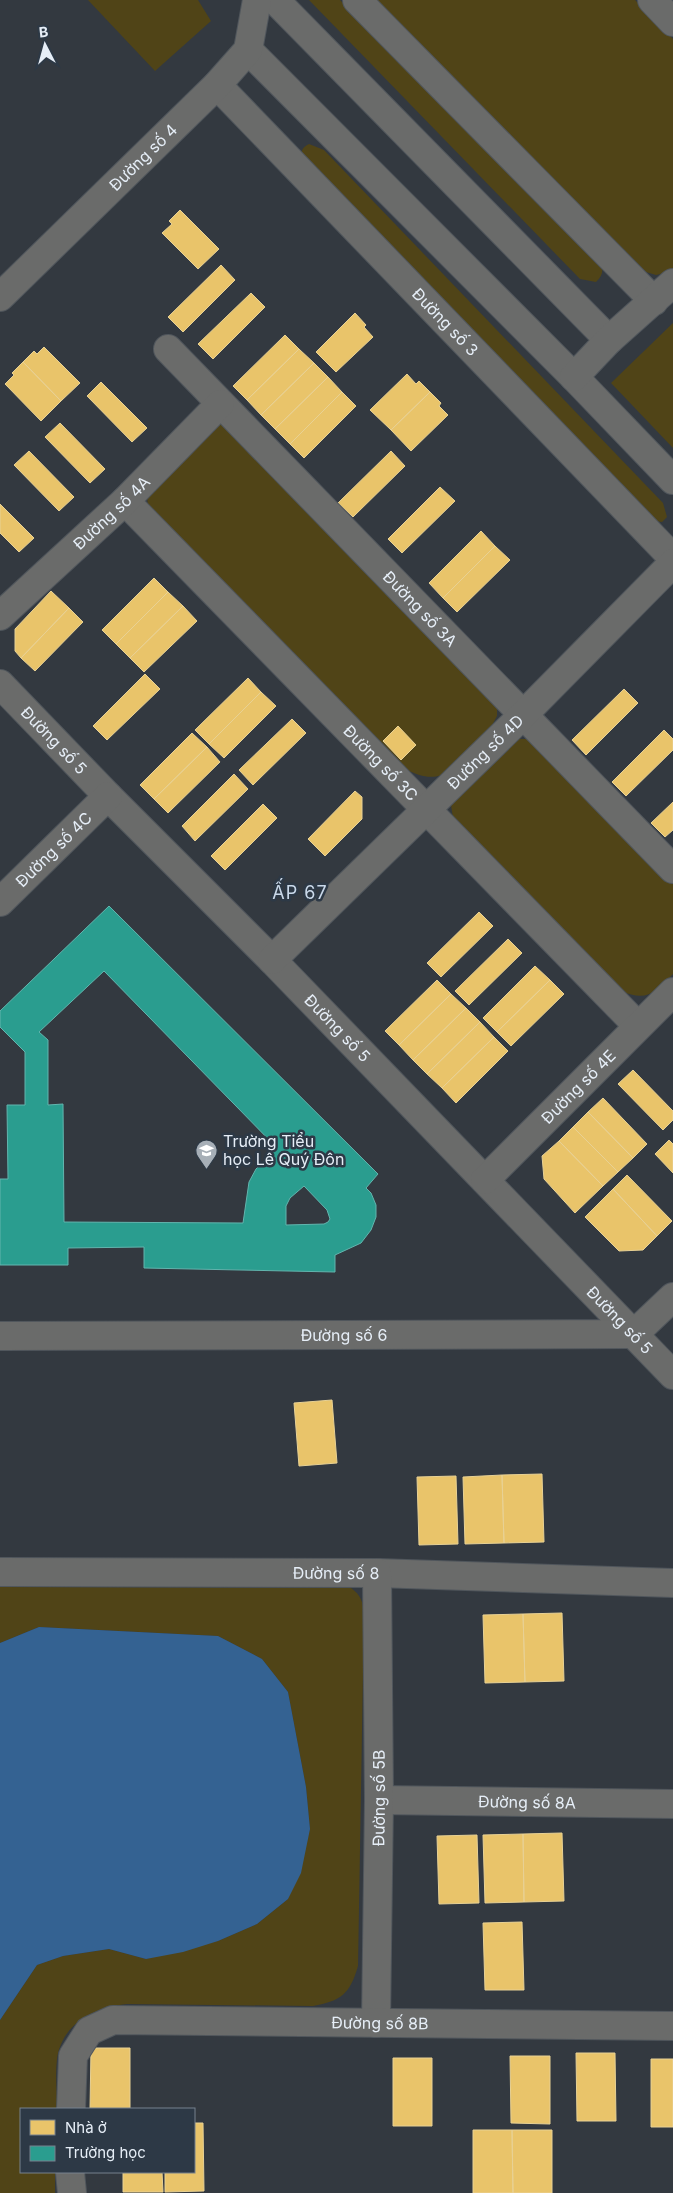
<svg xmlns="http://www.w3.org/2000/svg" width="673" height="2193" font-family="Inter,sans-serif">
<style>
.green{fill:#504417}
.water{fill:#346292}
.homes{fill:#e9c46a;stroke:#e8d194}
.schools{fill:#2a9d8f;stroke:#62b5ae;fill-rule:evenodd}
.lines{fill:none;stroke-linecap:round;stroke-linejoin:round}
.minor-casing{stroke:#50565c;stroke-width:30}
.minor{stroke:#6a6b6a;stroke-width:28}
.labels{text-anchor:middle;dominant-baseline:central;stroke-width:5;stroke-linejoin:round;paint-order:stroke}
.street-label{font-size:16px;fill:#e6eef7;stroke:#2d3946}
.poi-label{font-size:16px;fill:#e6eef7;stroke:#2d3946;text-anchor:start}
.neighbourhood-label{font-size:18px;letter-spacing:1px;fill:#cad9ea;stroke:#2d3946}
</style>
<rect width="100%" height="100%" fill="#333940"/>
<path class="green" d="M 88,0 L 198,0 L 211,21 L 155,71 Z
M 309,0 L 340,0 L 600,261 C 604,270 603,275 596,282 L 580,279 Z
M 375,0 L 635,0 L 673,39 L 673,271 L 656,275 L 646,272 Z
M 309,144 L 324,150 L 663,503 L 667,517 L 662,522 L 654,521 L 303,160 C 301,151 301,148 309,144 Z
M 673,323 L 673,448 L 611,383 Z
M 223,422 L 497,705 L 497,716 L 490,729 L 442,775 C 429,779 420,776 407,770 L 151,516 L 148,507 L 147,495 L 214,425 Z
M 517,739 L 528,739 L 673,879 L 673,974 C 654,993 648,1002 620,991 L 453,818 L 451,805 L 455,794 Z
M 0,1587 L 351,1588 C 361,1595 363,1602 364,1614 L 358,1966 C 350,1994 341,2001 313,2006 L 127,2004 C 95,2007 62,2023 57,2059 C 55,2075 57,2093 57,2109 L 21,2109 L 21,2172 L 55,2172 L 55,2193 L 0,2193 L 0,2020 L 37,1965 L 63,1956 L 109,1949 L 146,1959 L 218,1941 L 257,1924 L 288,1899 L 310,1829 L 306,1787 L 288,1692 L 262,1659 L 218,1636 L 39,1627 L 0,1643 Z"/>
<path class="water" d="M 39,1627 L 218,1636 L 262,1659 L 288,1692 L 306,1787 L 310,1829 L 301,1873 L 288,1899 L 257,1924 L 218,1941 L 183,1952 L 146,1959 L 109,1949 L 63,1956 L 37,1965 L 0,2020 L 0,1643 Z"/>
<path class="homes" d="M 180,210 L 219,249 L 198,269 L 162,233 L 172,224 L 169,221 Z
M 221,265 L 235,280 L 183,332 L 168,317 Z
M 251,293 L 265,307 L 213,359 L 198,344 Z
M 355,313 L 366,325 L 364,327 L 373,337 L 336,372 L 316,352 Z
M 285,335 L 299,349 L 247,400 L 233,386 Z
M 44,347 L 80,383 L 61,401 L 23,362 L 34,351 L 37,354 Z
M 299,349 L 314,363 L 261,415 L 247,400 Z
M 23,362 L 61,401 L 41,421 L 5,384 L 14,375 L 12,373 Z
M 314,363 L 328,377 L 275,429 L 261,415 Z
M 407,374 L 416,384 L 419,381 L 430,392 L 391,430 L 370,410 Z
M 328,377 L 342,392 L 290,444 L 275,429 Z
M 101,382 L 147,428 L 132,442 L 87,396 Z
M 342,392 L 356,406 L 304,458 L 290,444 Z
M 430,392 L 441,403 L 439,406 L 448,415 L 411,451 L 391,430 Z
M 60,423 L 105,469 L 90,483 L 45,437 Z
M 29,451 L 74,497 L 59,511 L 14,465 Z
M 391,451 L 405,466 L 353,517 L 338,503 Z
M 440,487 L 455,501 L 402,553 L 388,539 Z
M 0,504 L 34,538 L 19,552 L 0,533 Z
M 481,531 L 495,546 L 443,598 L 429,583 Z
M 495,546 L 510,560 L 457,612 L 443,598 Z
M 154,578 L 168,592 L 116,644 L 102,630 Z
M 51,591 L 69,608 L 21,658 L 15,651 L 15,629 Z
M 168,592 L 183,606 L 130,658 L 116,644 Z
M 183,606 L 197,621 L 144,672 L 130,658 Z
M 69,608 L 83,622 L 35,671 L 21,658 Z
M 145,674 L 160,689 L 107,740 L 93,726 Z
M 248,678 L 261,692 L 209,744 L 195,730 Z
M 624,689 L 638,703 L 586,755 L 572,740 Z
M 261,692 L 276,706 L 224,758 L 209,744 Z
M 292,719 L 306,733 L 253,785 L 239,770 Z
M 398,726 L 416,745 L 401,760 L 383,741 Z
M 664,730 L 673,739 L 673,750 L 626,796 L 612,782 Z
M 192,733 L 207,747 L 154,799 L 140,785 Z
M 207,747 L 220,762 L 168,813 L 154,799 Z
M 234,774 L 248,789 L 195,841 L 182,826 Z
M 355,791 L 362,797 L 362,819 L 325,856 L 308,839 Z
M 673,802 L 673,830 L 665,837 L 651,823 Z
M 263,804 L 277,818 L 225,870 L 211,856 Z
M 479,912 L 493,926 L 441,977 L 427,963 Z
M 508,939 L 522,953 L 469,1005 L 455,991 Z
M 535,966 L 550,980 L 497,1032 L 483,1018 Z
M 437,980 L 451,994 L 399,1045 L 385,1031 Z
M 550,980 L 564,994 L 511,1046 L 497,1032 Z
M 451,994 L 466,1008 L 413,1060 L 399,1045 Z
M 466,1008 L 480,1022 L 427,1074 L 413,1060 Z
M 480,1022 L 494,1037 L 442,1088 L 427,1074 Z
M 494,1037 L 508,1051 L 456,1103 L 442,1088 Z
M 633,1070 L 673,1111 L 673,1120 L 663,1130 L 618,1084 Z
M 603,1098 L 647,1144 L 633,1158 L 588,1112 Z
M 588,1112 L 633,1158 L 618,1172 L 573,1127 Z
M 573,1127 L 618,1172 L 603,1186 L 559,1141 Z
M 669,1140 L 673,1144 L 673,1173 L 655,1154 Z
M 559,1141 L 603,1186 L 575,1213 L 544,1179 L 542,1156 Z
M 627,1175 L 672,1221 L 657,1236 L 613,1189 Z
M 613,1189 L 657,1236 L 643,1250 L 619,1251 L 585,1217 Z
M 332,1400 L 337,1463 L 299,1466 L 294,1403 Z
M 542,1474 L 544,1542 L 504,1543 L 502,1475 Z
M 502,1475 L 504,1543 L 465,1544 L 463,1477 Z
M 456,1476 L 458,1544 L 419,1545 L 417,1477 Z
M 562,1613 L 564,1681 L 525,1682 L 523,1614 Z
M 523,1614 L 525,1682 L 485,1683 L 483,1615 Z
M 562,1833 L 564,1901 L 524,1902 L 523,1834 Z
M 523,1834 L 524,1902 L 485,1903 L 483,1835 Z
M 477,1835 L 479,1903 L 439,1904 L 437,1836 Z
M 522,1922 L 524,1990 L 485,1990 L 483,1923 Z
M 91,2048 L 130,2048 L 130,2109 L 90,2109 Z
M 576,2053 L 615,2053 L 616,2121 L 577,2121 Z
M 510,2056 L 550,2056 L 550,2124 L 511,2123 Z
M 393,2058 L 432,2058 L 432,2126 L 393,2126 Z
M 651,2059 L 673,2059 L 673,2127 L 651,2127 Z
M 194,2123 L 203,2123 L 204,2191 L 165,2192 L 165,2172 L 194,2172 Z
M 473,2130 L 512,2130 L 513,2193 L 473,2193 Z
M 512,2130 L 552,2130 L 552,2193 L 513,2193 Z
M 123,2172 L 162,2172 L 163,2192 L 123,2192 Z"/>
<path class="schools" d="M 109,906 L 378,1174 L 366,1188 L 371,1193 L 376,1205 L 376,1217 L 371,1230 L 361,1243 L 335,1255 L 335,1272 L 144,1268 L 144,1247 L 68,1248 L 68,1265 L 0,1265 L 0,1179 L 8,1179 L 7,1105 L 25,1105 L 25,1052 L 0,1027 L 0,1011 ZM 104,971 L 277,1148 L 256,1169 L 249,1182 L 243,1223 L 64,1222 L 63,1104 L 48,1105 L 48,1040 L 39,1032 ZM 304,1186 L 327,1210 L 330,1219 L 328,1222 L 324,1224 L 286,1225 L 286,1206 L 290,1198 Z"/>
<g class="lines">
<defs>
<g id="minor">
<path d="M 275,0 L 609,340"/>
<path d="M 357,0 L 654,301"/>
<path d="M 652,0 L 673,22"/>
<path d="M 248,50 L 574,377 L 673,480"/>
<path id="s1" d="M 217,85 L 673,558"/>
<path id="s2" d="M 0,297 L 217,85 L 248,50 L 257,0"/>
<path id="s3" d="M 168,349 L 673,869"/>
<path d="M 574,377 L 609,340 L 673,283"/>
<path id="s4" d="M 125,501 L 638,1026"/>
<path id="s5" d="M 0,616 L 125,501 L 220,404"/>
<path id="s6" d="M 0,684 L 108,796 L 272,960 L 673,1375"/>
<path id="s7" d="M 0,902 L 108,796"/>
<path id="s8" d="M 272,960 L 523,715 L 673,563"/>
<path id="s9" d="M 485,1180 L 673,992"/>
<path id="s10" d="M 0,1336 L 634,1334 L 673,1297"/>
<path id="s11" d="M 0,1572 L 377,1573 L 673,1583"/>
<path id="s12" d="M 379,1800 L 673,1804"/>
<path id="s13" d="M 376,2023 L 379,1800 L 377,1573"/>
<path id="s14" d="M 71,2109 L 73,2056 L 89,2031 L 113,2020 L 673,2026"/>
<path d="M 70,2172 L 72,2193"/>
</g>
</defs>
<use href="#minor" class="minor-casing"/>
<use href="#minor" class="minor"/>
</g>
<defs>
<symbol id="school-pin" viewBox="-11 -11 22 30"><path d="M0 17L-7.5 6A9.5 9.5 0 1 1 7.5 6Z" fill="#a7afb7" stroke="#2d3946"/><path d="M0-5L7-2L0 1L-7-2ZM-4 1L0 2.5L4 1V4Q0 6-4 4Z" fill="#fff"/></symbol>
</defs>
<g fill-rule="evenodd">
<use href="#school-pin" x="194" y="1138" width="25" height="34"/>
</g>
<g class="labels">
<g class="street-label">
<text stroke="none"><textPath href="#s2" startOffset="200">Đường số 4</textPath></text>
<text stroke="none"><textPath href="#s1" startOffset="329">Đường số 3</textPath></text>
<text stroke="none"><textPath href="#s5" startOffset="152">Đường số 4A</textPath></text>
<text stroke="none"><textPath href="#s3" startOffset="362">Đường số 3A</textPath></text>
<text stroke="none"><textPath href="#s6" startOffset="78">Đường số 5</textPath></text>
<text stroke="none"><textPath href="#s8" startOffset="298">Đường số 4D</textPath></text>
<text stroke="none"><textPath href="#s4" startOffset="366">Đường số 3C</textPath></text>
<text stroke="none"><textPath href="#s7" startOffset="75">Đường số 4C</textPath></text>
<text stroke="none"><textPath href="#s6" startOffset="482">Đường số 5</textPath></text>
<text stroke="none"><textPath href="#s9" startOffset="132">Đường số 4E</textPath></text>
<text stroke="none"><textPath href="#s6" startOffset="888">Đường số 5</textPath></text>
<text stroke="none"><textPath href="#s10" startOffset="344">Đường số 6</textPath></text>
<text stroke="none"><textPath href="#s11" startOffset="336">Đường số 8</textPath></text>
<text stroke="none"><textPath href="#s13" startOffset="225">Đường số 5B</textPath></text>
<text stroke="none"><textPath href="#s12" startOffset="148">Đường số 8A</textPath></text>
<text stroke="none"><textPath href="#s14" startOffset="376">Đường số 8B</textPath></text>
</g>
<g class="poi-label">
<text x="223" y="1141">Trường Tiểu<tspan x="223" dy="18">học Lê Quý Đôn</tspan></text>
</g>
<g class="neighbourhood-label">
<text x="300" y="892">ẤP 67</text>
</g>
</g>
<rect x="20" y="2108" width="175" height="65" fill="#2d3946" stroke="#77818d"/>
<rect x="30" y="2120" width="25" height="15" fill="#e9c46a" stroke="#77818d"/>
<text x="65" y="2133" font-size="15" fill="#e6eef7">Nhà ở</text>
<rect x="30" y="2146" width="25" height="15" fill="#2a9d8f" stroke="#77818d"/>
<text x="65" y="2158" font-size="15" fill="#e6eef7">Trường học</text>
<g transform="translate(45 45) rotate(354)" stroke="#2d3946" stroke-width="4" paint-order="stroke">
<path d="M0-4L9 19L0 12L-9 19Z" fill="#e6eef7"/>
<text y="-8" font-size="14" font-weight="bold" text-anchor="middle" fill="#e6eef7">B</text>
</g>
</svg>
